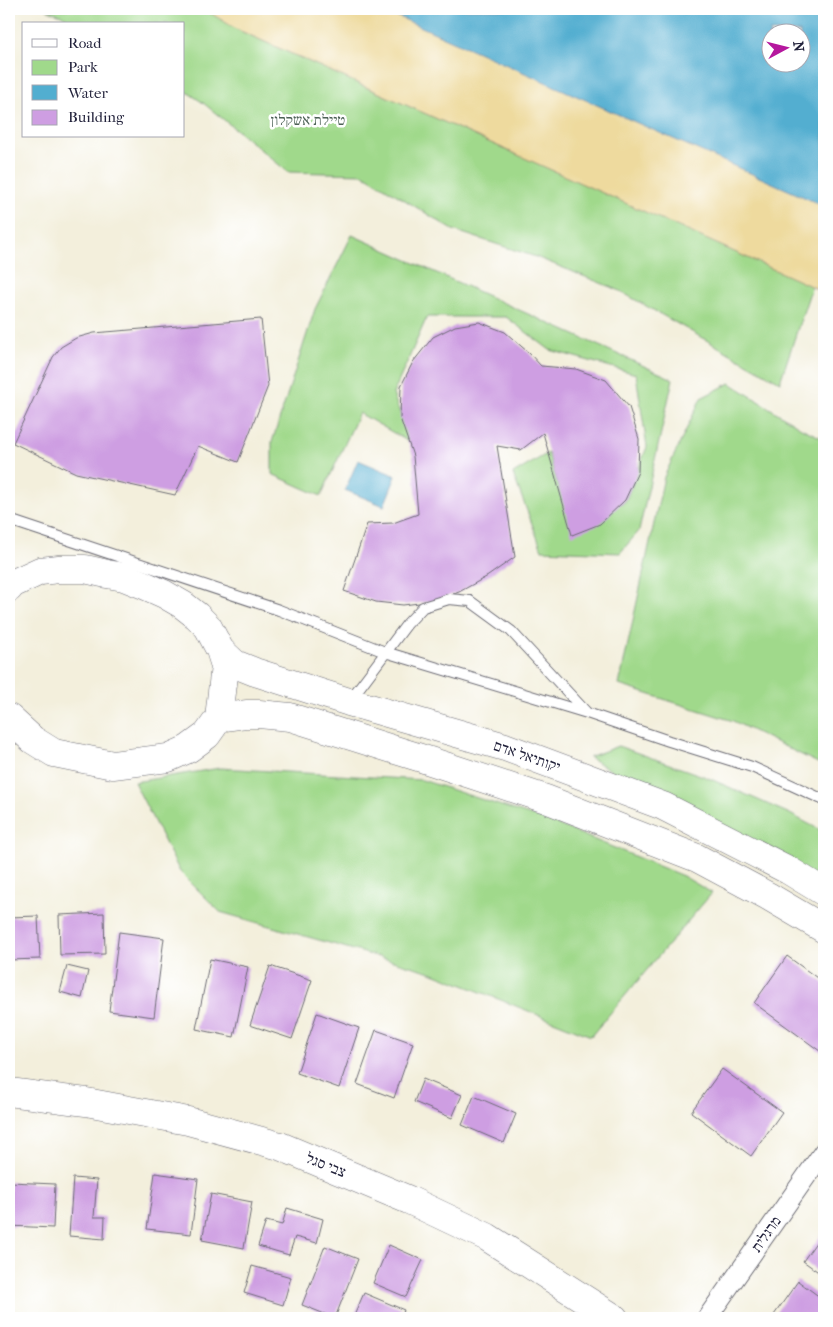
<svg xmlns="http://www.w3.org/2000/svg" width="833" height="1327" font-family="'IM FELL French Canon','Frank Ruhl Libre',serif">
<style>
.green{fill:#a0d98b;stroke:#617e63}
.sand{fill:#eeda9e;stroke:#887e6c}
.water{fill:#52aed0;stroke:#3a6886;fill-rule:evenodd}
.building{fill:#ce9ee2}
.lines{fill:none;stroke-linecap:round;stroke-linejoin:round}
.lane-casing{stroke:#6b6a73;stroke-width:12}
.street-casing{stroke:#6b6a73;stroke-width:21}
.secondary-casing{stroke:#6b6a73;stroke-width:29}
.lane{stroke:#fff;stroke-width:10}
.street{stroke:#fff;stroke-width:19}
.secondary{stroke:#fff;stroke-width:28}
.labels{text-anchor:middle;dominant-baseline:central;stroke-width:5;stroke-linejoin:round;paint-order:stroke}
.park-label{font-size:15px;fill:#4e6257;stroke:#fff}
.street-label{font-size:15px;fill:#22223b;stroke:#fff}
</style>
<rect width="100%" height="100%" fill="#fff"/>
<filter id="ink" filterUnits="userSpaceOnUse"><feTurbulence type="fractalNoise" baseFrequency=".02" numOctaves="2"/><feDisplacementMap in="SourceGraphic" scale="10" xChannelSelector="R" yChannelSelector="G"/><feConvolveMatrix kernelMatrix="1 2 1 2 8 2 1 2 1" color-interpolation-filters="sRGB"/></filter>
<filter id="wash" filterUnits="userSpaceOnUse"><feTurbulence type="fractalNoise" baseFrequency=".0096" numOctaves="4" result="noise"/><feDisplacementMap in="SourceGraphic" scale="20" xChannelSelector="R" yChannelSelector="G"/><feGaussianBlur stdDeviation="1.12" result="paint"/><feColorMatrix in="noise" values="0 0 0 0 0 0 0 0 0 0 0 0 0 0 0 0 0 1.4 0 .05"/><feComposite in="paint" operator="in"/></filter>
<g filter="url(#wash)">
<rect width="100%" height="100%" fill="#f3efdc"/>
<path class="green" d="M 46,9 L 206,9 L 236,29 L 812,286 L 780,382 L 618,290 L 536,257 L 453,230 L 363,174 L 288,172 L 202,102 L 184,90 L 184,24 L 76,24 L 61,15 Z
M 352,235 L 673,379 L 639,531 L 620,553 L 542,550 L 513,474 L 548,453 L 570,522 L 625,502 L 647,447 L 636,374 L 550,350 L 506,317 L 427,317 L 393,394 L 411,443 L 359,413 L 321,496 L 272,474 L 272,442 L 315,309 Z
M 730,383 L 801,428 L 824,439 L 824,766 L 733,721 L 619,685 L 664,477 L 701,398 Z
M 618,746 L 706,777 L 790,814 L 824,832 L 824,881 L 630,782 L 589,757 Z
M 220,768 L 422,780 L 551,822 L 683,876 L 712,893 L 591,1036 L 428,971 L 220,912 L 180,872 L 134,782 Z"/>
<path class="sand" d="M 204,9 L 400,9 L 824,202 L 824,292 L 236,29 Z"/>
<path class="water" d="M 381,9 L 824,9 L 824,206 ZM 770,32 L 800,32 L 800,62 L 770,62 Z
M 358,460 L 396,476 L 384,506 L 345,490 Z"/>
<g id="blocks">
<path class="building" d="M 261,319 L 268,386 L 238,462 L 198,446 L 175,495 L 76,473 L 13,443 L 53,357 L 61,347 L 76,338 L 94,333 Z
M 479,322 L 505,332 L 529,353 L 541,366 L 576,369 L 606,380 L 629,407 L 639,439 L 638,472 L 625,500 L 600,524 L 572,535 L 543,433 L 521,450 L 497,446 L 515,557 L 488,576 L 459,592 L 435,601 L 403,605 L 376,602 L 344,591 L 367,524 L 393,523 L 418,514 L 413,456 L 400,418 L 401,386 L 413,362 L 433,337 L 455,326 Z
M 104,913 L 105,954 L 60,955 L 59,915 Z
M 38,916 L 40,959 L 9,960 L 9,917 Z
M 119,932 L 164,938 L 154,1017 L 109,1011 Z
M 787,956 L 824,983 L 824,1054 L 754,1003 Z
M 210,959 L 248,967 L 234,1037 L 196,1029 Z
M 67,966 L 88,971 L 82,998 L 60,992 Z
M 270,966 L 312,980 L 292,1039 L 250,1025 Z
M 317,1013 L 359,1028 L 339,1088 L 297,1073 Z
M 376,1030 L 413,1043 L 394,1098 L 357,1084 Z
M 722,1069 L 782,1112 L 751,1156 L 691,1112 Z
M 423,1079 L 462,1095 L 452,1118 L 414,1102 Z
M 474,1096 L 516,1114 L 504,1143 L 462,1125 Z
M 155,1173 L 198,1179 L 191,1234 L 147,1229 Z
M 73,1178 L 97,1180 L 94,1217 L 105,1217 L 104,1239 L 69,1236 Z
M 10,1182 L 55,1184 L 53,1228 L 9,1226 Z
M 211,1194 L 252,1202 L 244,1248 L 202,1240 Z
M 287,1208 L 323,1219 L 317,1243 L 295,1237 L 289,1255 L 258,1246 L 266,1221 L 282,1225 Z
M 824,1231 L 824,1276 L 803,1261 Z
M 389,1245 L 423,1260 L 406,1297 L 373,1283 Z
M 325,1246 L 358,1259 L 335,1318 L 302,1305 Z
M 252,1266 L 291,1277 L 283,1305 L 244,1293 Z
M 798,1281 L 824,1300 L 824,1318 L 779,1318 L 774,1315 Z
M 364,1293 L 404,1310 L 401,1318 L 353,1318 Z"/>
</g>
</g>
<g filter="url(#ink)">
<use href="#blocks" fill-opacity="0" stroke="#6b6a73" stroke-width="1"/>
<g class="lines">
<defs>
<path id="lane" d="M 9,520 L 279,610 L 385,652 L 587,713 L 669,741 L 752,767 L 824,800
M 350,700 L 407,624 L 423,607 L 449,599 L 470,601 L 511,631 L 586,712"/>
<path id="street" d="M 707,1318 L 824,1151"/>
<path id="secondary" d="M 9,588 L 12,584 L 40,571 L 59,569 L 85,569 L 107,574 L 124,577 L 144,585 L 164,594 L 183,605 L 197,616 L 208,627 L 220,650 L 225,666 L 219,718 L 207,735 L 188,749 L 168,758 L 113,765 L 54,753 L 33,740 L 9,718
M 220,650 L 235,664 L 255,672 L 349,702 L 505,747 L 663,806 L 788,870 L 824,892
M 219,718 L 246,714 L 259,714 L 290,717 L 421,758 L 546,799 L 697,858 L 768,896 L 824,929
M 9,1092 L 86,1102 L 188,1121 L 280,1146 L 409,1200 L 487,1237 L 614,1318"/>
</defs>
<use href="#lane" class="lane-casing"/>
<use href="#street" class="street-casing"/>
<use href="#secondary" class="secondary-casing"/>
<use href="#lane" class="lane"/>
<use href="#street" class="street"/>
<use href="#secondary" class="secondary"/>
</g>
</g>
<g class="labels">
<g class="park-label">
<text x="308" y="120">טיילת אשקלון</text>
</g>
<g class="street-label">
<text transform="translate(527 756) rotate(19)">יקותיאל אדם</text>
<text transform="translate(326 1165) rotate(22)">צבי סגל</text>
<text transform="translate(766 1234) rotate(-55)">מרגלית</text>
</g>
</g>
<rect width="833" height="1327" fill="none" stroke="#fff" stroke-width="30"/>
<rect x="22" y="22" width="162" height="115" fill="#ffffff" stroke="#a7a7b1"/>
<rect x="32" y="39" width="25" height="8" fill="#ffffff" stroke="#a7a7b1"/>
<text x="68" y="48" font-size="15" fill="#22223b">Road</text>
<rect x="32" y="60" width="25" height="15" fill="#a0d98b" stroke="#a7a7b1"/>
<text x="68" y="72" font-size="15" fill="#22223b">Park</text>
<rect x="32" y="85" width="25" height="15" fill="#52aed0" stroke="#a7a7b1"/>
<text x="68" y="98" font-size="15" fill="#22223b">Water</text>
<rect x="32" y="110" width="25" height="15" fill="#ce9ee2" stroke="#a7a7b1"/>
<text x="68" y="122" font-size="15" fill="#22223b">Building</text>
<g transform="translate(786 48) rotate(83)"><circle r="24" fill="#ffffff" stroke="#a7a7b1"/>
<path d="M0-4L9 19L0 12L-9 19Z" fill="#b5179e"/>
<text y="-8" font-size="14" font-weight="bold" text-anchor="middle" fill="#22223b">N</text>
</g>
</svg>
